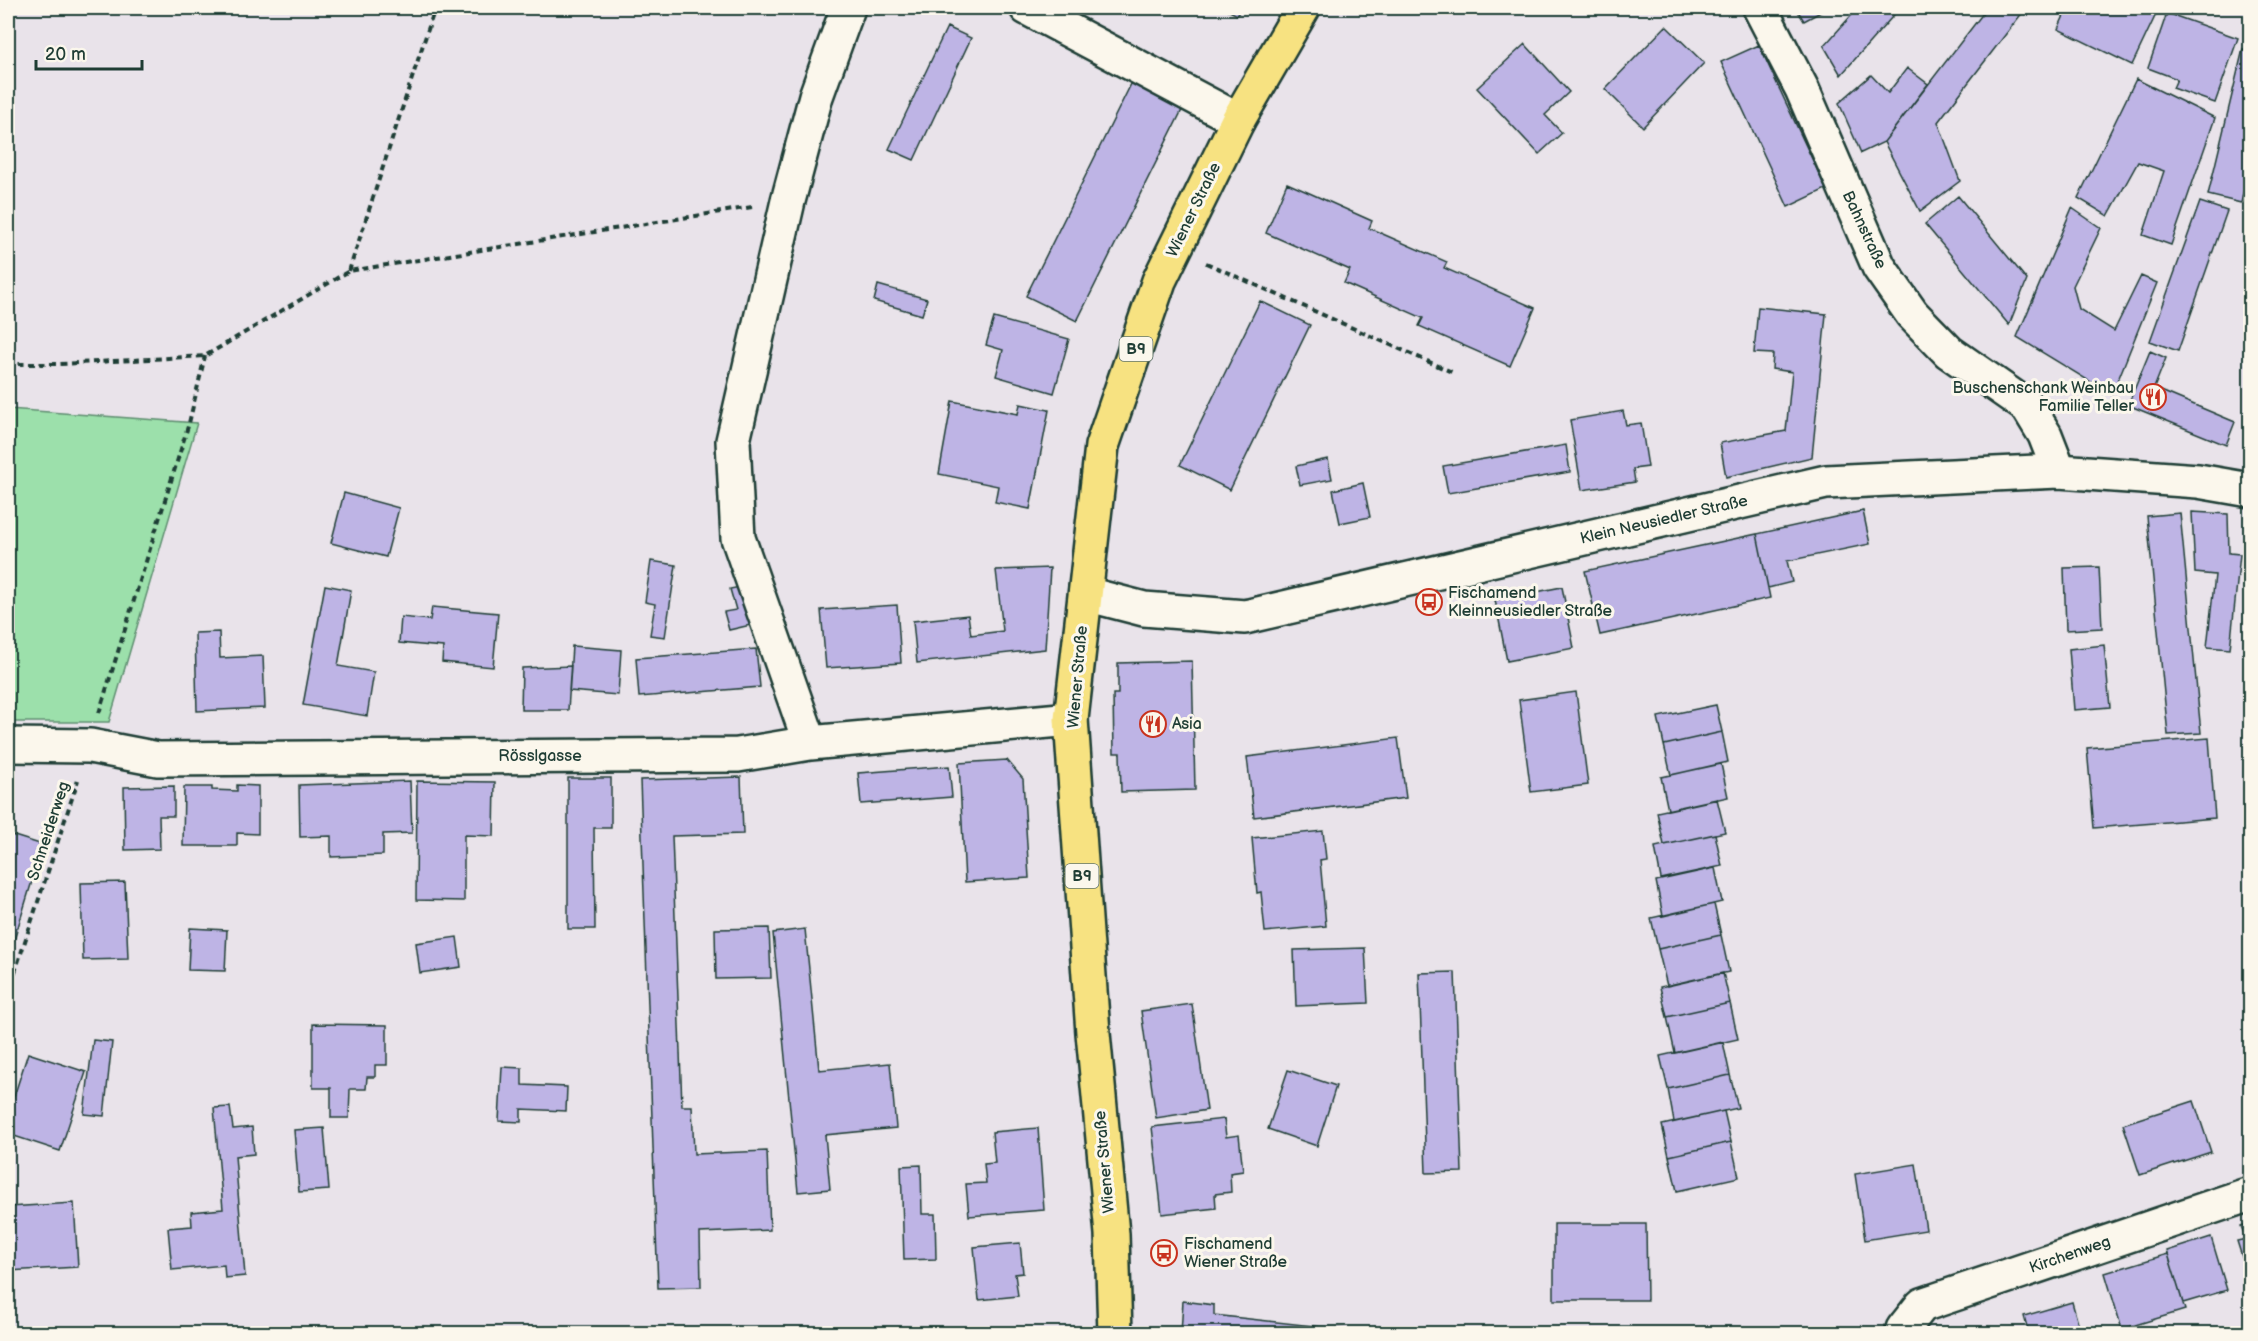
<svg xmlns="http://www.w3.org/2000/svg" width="2258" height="1341" font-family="'Balsamiq Sans',sans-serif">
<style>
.green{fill:#9ce0ab;stroke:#5e8e70;stroke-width:1.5}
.building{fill:#beb4e5;stroke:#1f3d34;stroke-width:1.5}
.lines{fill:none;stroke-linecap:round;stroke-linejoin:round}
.minor-casing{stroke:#1f3d34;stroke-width:38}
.tertiary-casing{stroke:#1f3d34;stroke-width:38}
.secondary-casing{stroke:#1f3d34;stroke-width:38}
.primary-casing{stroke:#1f3d34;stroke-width:38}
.path{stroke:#1f3d34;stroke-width:4;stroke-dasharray:6 4.5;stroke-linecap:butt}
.minor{stroke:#fbf7ec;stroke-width:33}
.tertiary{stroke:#fbf7ec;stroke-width:33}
.secondary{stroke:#fbf7ec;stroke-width:33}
.primary{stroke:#f7e281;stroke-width:33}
.labels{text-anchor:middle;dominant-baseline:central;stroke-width:6;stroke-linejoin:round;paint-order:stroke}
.shield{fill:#fbf7ec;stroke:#61756b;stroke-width:1.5}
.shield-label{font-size:15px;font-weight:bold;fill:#1f3d34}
.street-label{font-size:16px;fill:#1f3d34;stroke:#fbf7ec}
.poi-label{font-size:16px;fill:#1f3d34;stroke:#fbf7ec;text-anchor:start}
</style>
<rect width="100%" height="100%" fill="#e9e3ea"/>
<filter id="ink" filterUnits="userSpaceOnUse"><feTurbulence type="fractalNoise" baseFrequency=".0167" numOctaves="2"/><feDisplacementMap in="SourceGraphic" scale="12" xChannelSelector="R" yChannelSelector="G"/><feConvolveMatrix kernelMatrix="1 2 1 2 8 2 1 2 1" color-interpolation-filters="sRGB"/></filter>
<g filter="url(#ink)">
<path class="green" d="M 8,409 L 197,423 L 109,722 L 8,722 Z"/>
<path class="building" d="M 1224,8 L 1241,8 L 1237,15 Z
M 1796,8 L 1828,8 L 1804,21 Z
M 1858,8 L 1900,8 L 1841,75 L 1824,46 Z
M 1987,8 L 2026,8 L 1938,122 L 1960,181 L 1920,211 L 1884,142 Z
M 2064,8 L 2159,8 L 2132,65 L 2058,29 L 2067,9 Z
M 2167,13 L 2238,38 L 2215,103 L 2173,88 L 2177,79 L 2148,68 Z
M 1666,26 L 1704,63 L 1643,127 L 1605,89 Z
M 947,27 L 971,38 L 914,160 L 889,149 Z
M 1525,44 L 1569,92 L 1545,115 L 1562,133 L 1539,154 L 1477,88 Z
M 1759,45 L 1826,189 L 1788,207 L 1721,62 Z
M 2243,49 L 2250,51 L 2250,162 L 2241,203 L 2208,195 Z
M 1907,68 L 1928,84 L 1884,142 L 1861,153 L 1839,103 L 1871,75 L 1888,93 Z
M 2136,79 L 2215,118 L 2171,245 L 2143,235 L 2164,171 L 2138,162 L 2108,216 L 2078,198 Z
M 1132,82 L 1183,108 L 1077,321 L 1026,296 Z
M 1287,183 L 1372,221 L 1369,228 L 1447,262 L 1444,268 L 1535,308 L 1510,366 L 1419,326 L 1423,318 L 1344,283 L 1350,270 L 1266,233 Z
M 1958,196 L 2027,280 L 2009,325 L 1925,224 Z
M 2200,202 L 2227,211 L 2178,351 L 2150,341 Z
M 2072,208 L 2101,228 L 2073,286 L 2079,309 L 2114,331 L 2141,276 L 2157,283 L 2112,395 L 2017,337 Z
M 878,285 L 927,299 L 922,315 L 874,301 Z
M 1260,301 L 1310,325 L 1230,490 L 1180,465 Z
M 1758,307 L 1826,314 L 1812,457 L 1726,477 L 1720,443 L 1786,431 L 1792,372 L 1772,369 L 1773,354 L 1754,353 Z
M 2250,308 L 2250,331 L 2245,330 Z
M 994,318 L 1069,339 L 1054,393 L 996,376 L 1003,350 L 986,345 Z
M 2150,351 L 2166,358 L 2154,388 L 2235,422 L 2226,445 L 2128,405 Z
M 952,401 L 1018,414 L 1020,404 L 1049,410 L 1030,509 L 995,502 L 998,486 L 939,474 Z
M 1623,411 L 1626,425 L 1641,423 L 1648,467 L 1633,469 L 1635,482 L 1582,490 L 1570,420 Z
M 1566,445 L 1570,472 L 1448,493 L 1443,466 Z
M 1328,459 L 1332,479 L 1300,485 L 1296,466 Z
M 1363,483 L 1370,517 L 1340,523 L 1333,490 Z
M 344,493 L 399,508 L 386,557 L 331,543 Z
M 1863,511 L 1870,544 L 1787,561 L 1792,582 L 1768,588 L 1757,534 Z
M 2192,512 L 2228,514 L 2229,553 L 2240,554 L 2230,649 L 2207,647 L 2215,575 L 2195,573 Z
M 2180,513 L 2201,733 L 2168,735 L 2147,516 Z
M 1757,534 L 1770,598 L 1600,635 L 1585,571 Z
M 651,561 L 676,565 L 665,637 L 650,635 L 655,604 L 645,602 Z
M 2099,567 L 2102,628 L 2066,630 L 2064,568 Z
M 1050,568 L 1045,649 L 917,663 L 913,621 L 968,615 L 971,635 L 1003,631 L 996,570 Z
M 325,585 L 351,590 L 338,666 L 374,672 L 367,716 L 303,705 Z
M 745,586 L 755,624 L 729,630 L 724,612 L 736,610 L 730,589 Z
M 1562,587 L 1574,648 L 1507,661 L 1495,600 Z
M 897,605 L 901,663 L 826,668 L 821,610 Z
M 432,607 L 498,613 L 493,667 L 442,662 L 443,647 L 399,643 L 401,617 L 430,620 Z
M 219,632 L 220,658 L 263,656 L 265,708 L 197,711 L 195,633 Z
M 2104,645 L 2110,707 L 2074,710 L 2069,649 Z
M 572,646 L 621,650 L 618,695 L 569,691 Z
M 756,649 L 760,687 L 639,697 L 636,658 Z
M 1192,661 L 1195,790 L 1121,792 L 1120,753 L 1114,753 L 1113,694 L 1118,694 L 1118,663 Z
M 571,666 L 568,710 L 521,710 L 522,668 Z
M 1576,692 L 1588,785 L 1531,792 L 1519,700 Z
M 1716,705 L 1722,732 L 1664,745 L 1658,717 Z
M 1722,732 L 1728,762 L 1671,775 L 1664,745 Z
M 1398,738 L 1406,798 L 1254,817 L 1247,757 Z
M 2209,738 L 2215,818 L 2094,828 L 2087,748 Z
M 1007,760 L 1023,779 L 1029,878 L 965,882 L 959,763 Z
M 1721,764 L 1728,797 L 1668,810 L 1661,777 Z
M 949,766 L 952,797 L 861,804 L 858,773 Z
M 741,777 L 743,834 L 672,836 L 682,1106 L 692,1106 L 694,1154 L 767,1151 L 770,1230 L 700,1233 L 701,1287 L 658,1288 L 640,780 Z
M 568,778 L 611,778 L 611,828 L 594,828 L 595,929 L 568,929 Z
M 410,781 L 412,833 L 383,834 L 383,855 L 331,857 L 331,836 L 300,837 L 299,785 Z
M 417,781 L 495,782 L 494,836 L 464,835 L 464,901 L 416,900 Z
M 237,785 L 258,786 L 258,834 L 237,833 L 237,846 L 183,846 L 184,787 L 212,787 L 212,790 L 237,791 Z
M 174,786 L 174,816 L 159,816 L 160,849 L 125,850 L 124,787 Z
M 1717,799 L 1725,832 L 1664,845 L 1657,812 Z
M 1323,831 L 1326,859 L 1320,860 L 1326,926 L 1265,932 L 1261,892 L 1257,893 L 1252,838 Z
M 8,834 L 43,845 L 8,960 Z
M 1715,834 L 1722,866 L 1661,879 L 1655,847 Z
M 1715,868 L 1722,902 L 1663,916 L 1656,881 Z
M 125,882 L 128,959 L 83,960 L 81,883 Z
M 1714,904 L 1721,935 L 1658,949 L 1651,918 Z
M 190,928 L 227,930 L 225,971 L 188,970 Z
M 769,928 L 771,978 L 716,979 L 715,929 Z
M 805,929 L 819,1070 L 890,1063 L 896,1128 L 825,1135 L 830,1189 L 798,1192 L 773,933 Z
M 1721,935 L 1729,972 L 1667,986 L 1658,949 Z
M 457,937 L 461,967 L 420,973 L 416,943 Z
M 1365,948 L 1368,1003 L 1296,1006 L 1294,950 Z
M 1455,972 L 1462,1172 L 1426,1173 L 1419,973 Z
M 1723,973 L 1730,1003 L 1667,1017 L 1660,987 Z
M 1730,1003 L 1738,1039 L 1675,1053 L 1667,1017 Z
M 1192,1004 L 1207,1110 L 1156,1118 L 1141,1011 Z
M 313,1024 L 387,1025 L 387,1065 L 375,1065 L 375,1077 L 367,1077 L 366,1089 L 350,1089 L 349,1118 L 331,1118 L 331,1088 L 313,1088 Z
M 93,1040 L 112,1042 L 104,1116 L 84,1114 Z
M 1723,1042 L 1730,1075 L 1668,1089 L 1660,1056 Z
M 28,1053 L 86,1072 L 60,1151 L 8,1134 L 8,1115 Z
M 502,1067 L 522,1068 L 522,1085 L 567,1087 L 566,1111 L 521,1109 L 521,1122 L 499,1121 Z
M 1288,1070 L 1336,1086 L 1317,1146 L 1268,1129 Z
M 1730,1075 L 1738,1108 L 1674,1122 L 1668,1089 Z
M 2194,1101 L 2211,1152 L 2140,1175 L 2123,1124 Z
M 230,1107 L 233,1129 L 252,1127 L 254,1154 L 235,1156 L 245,1276 L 225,1278 L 224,1265 L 172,1270 L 168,1228 L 192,1226 L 191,1212 L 223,1209 L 214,1108 Z
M 1724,1111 L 1731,1142 L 1669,1156 L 1662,1125 Z
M 1224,1119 L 1226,1137 L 1239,1135 L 1243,1171 L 1230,1173 L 1231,1192 L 1215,1194 L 1216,1208 L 1162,1214 L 1152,1127 Z
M 324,1128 L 329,1190 L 299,1192 L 294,1130 Z
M 1038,1128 L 1044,1210 L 969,1216 L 966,1184 L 986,1183 L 984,1164 L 995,1163 L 992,1132 Z
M 1731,1142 L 1739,1177 L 1677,1191 L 1669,1156 Z
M 1916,1164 L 1926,1230 L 1865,1240 L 1855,1174 Z
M 921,1165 L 922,1214 L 935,1214 L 936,1259 L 904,1260 L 901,1166 Z
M 74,1203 L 78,1267 L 8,1271 L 8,1207 Z
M 2250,1223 L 2250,1282 L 2237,1241 L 2246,1239 L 2241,1226 Z
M 1554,1224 L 1646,1224 L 1647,1300 L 1554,1300 Z
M 2211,1237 L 2227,1290 L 2183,1303 L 2167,1251 Z
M 1020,1243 L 1023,1273 L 1015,1274 L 1018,1296 L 979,1300 L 974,1247 Z
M 2168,1254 L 2185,1310 L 2122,1329 L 2105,1273 Z
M 1183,1301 L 1214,1305 L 1214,1315 L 1385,1334 L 1181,1334 Z
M 2072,1302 L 2081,1334 L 2029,1334 L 2024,1316 Z"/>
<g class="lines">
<defs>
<path id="minor" d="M 1027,8 L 1238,120
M 810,743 L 738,538 L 733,441 L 788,201 L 816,96 L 848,8
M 8,745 L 90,746 L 158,759 L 738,755 L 810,743 L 1071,719
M 1902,1334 L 1903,1329 L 1922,1305 L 2250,1194"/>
<path id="tertiary" d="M 1760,8 L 1802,89 L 1879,267 L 1912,314 L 1949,352 L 2028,407 L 2045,435 L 2059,471"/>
<path id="secondary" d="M 1086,594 L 1144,609 L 1245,617 L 1826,482 L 2059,471 L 2198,481 L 2250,490"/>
<path id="primary" d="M 1115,1334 L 1112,1234 L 1093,1033 L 1071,719 L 1102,446 L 1159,281 L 1238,120 L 1303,8"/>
</defs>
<use href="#minor" class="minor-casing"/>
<use href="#tertiary" class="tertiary-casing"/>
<use href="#secondary" class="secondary-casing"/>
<use href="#primary" class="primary-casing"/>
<path class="path" d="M 1206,263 L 1454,373
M 349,271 L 435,8
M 8,364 L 60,364 L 205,356 L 349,271 L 752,207
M 99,713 L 189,423 L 205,356
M 8,993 L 78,780"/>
<use href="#minor" class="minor"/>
<use href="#tertiary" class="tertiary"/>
<use href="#secondary" class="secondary"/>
<use href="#primary" class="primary"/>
</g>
</g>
<defs>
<symbol id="restaurant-ring" viewBox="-11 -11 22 22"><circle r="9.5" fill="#fbf7ec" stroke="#c8321e" stroke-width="1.5"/><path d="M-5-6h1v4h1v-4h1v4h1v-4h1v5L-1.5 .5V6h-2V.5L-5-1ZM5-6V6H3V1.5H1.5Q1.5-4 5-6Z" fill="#c8321e"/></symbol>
<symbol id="bus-ring" viewBox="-11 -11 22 22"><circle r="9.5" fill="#fbf7ec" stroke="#c8321e" stroke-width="1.5"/><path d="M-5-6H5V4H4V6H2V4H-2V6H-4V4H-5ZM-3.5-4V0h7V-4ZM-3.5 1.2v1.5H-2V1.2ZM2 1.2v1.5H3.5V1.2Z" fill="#c8321e"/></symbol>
</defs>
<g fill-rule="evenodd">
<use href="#restaurant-ring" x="2138" y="382" width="30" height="30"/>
<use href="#bus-ring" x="1414" y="587" width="30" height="30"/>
<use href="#restaurant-ring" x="1138" y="709" width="30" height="30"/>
<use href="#bus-ring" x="1149" y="1238" width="30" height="30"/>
</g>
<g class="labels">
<g class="shield">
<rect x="1119.5" y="337" width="33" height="24" rx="4.5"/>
<rect x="1065.5" y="864" width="33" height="24" rx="4.5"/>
</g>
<g class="shield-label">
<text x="1136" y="349">B9</text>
<text x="1082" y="876">B9</text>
</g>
<g class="street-label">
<text transform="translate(1194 210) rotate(-64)">Wiener Straße</text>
<text transform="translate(1864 230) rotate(65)">Bahnstraße</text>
<text transform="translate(1664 520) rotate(-13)">Klein Neusiedler Straße</text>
<text transform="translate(1078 677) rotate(-85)">Wiener Straße</text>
<text x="540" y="756">Rösslgasse</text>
<text transform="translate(49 831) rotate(-72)">Schneiderweg</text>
<text transform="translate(1105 1162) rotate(-95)">Wiener Straße</text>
<text transform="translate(2070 1255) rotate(-19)">Kirchenweg</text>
</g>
<g class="poi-label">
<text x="2134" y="388" text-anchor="end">Buschenschank Weinbau<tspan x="2134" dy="18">Familie Teller</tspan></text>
<text x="1448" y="593">Fischamend<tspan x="1448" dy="18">Kleinneusiedler Straße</tspan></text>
<text x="1172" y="724">Asia</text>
<text x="1184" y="1244">Fischamend<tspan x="1184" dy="18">Wiener Straße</tspan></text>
</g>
</g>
<rect width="2258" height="1341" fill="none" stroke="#fbf7ec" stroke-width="30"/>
<rect x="15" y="15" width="2228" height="1311" fill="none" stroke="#1f3d34" stroke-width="2" filter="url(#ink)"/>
<path d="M36 60v9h106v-9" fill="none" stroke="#1f3d34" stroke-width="3"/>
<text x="45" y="60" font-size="18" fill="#1f3d34" stroke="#fbf7ec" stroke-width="4.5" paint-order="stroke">20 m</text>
</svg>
